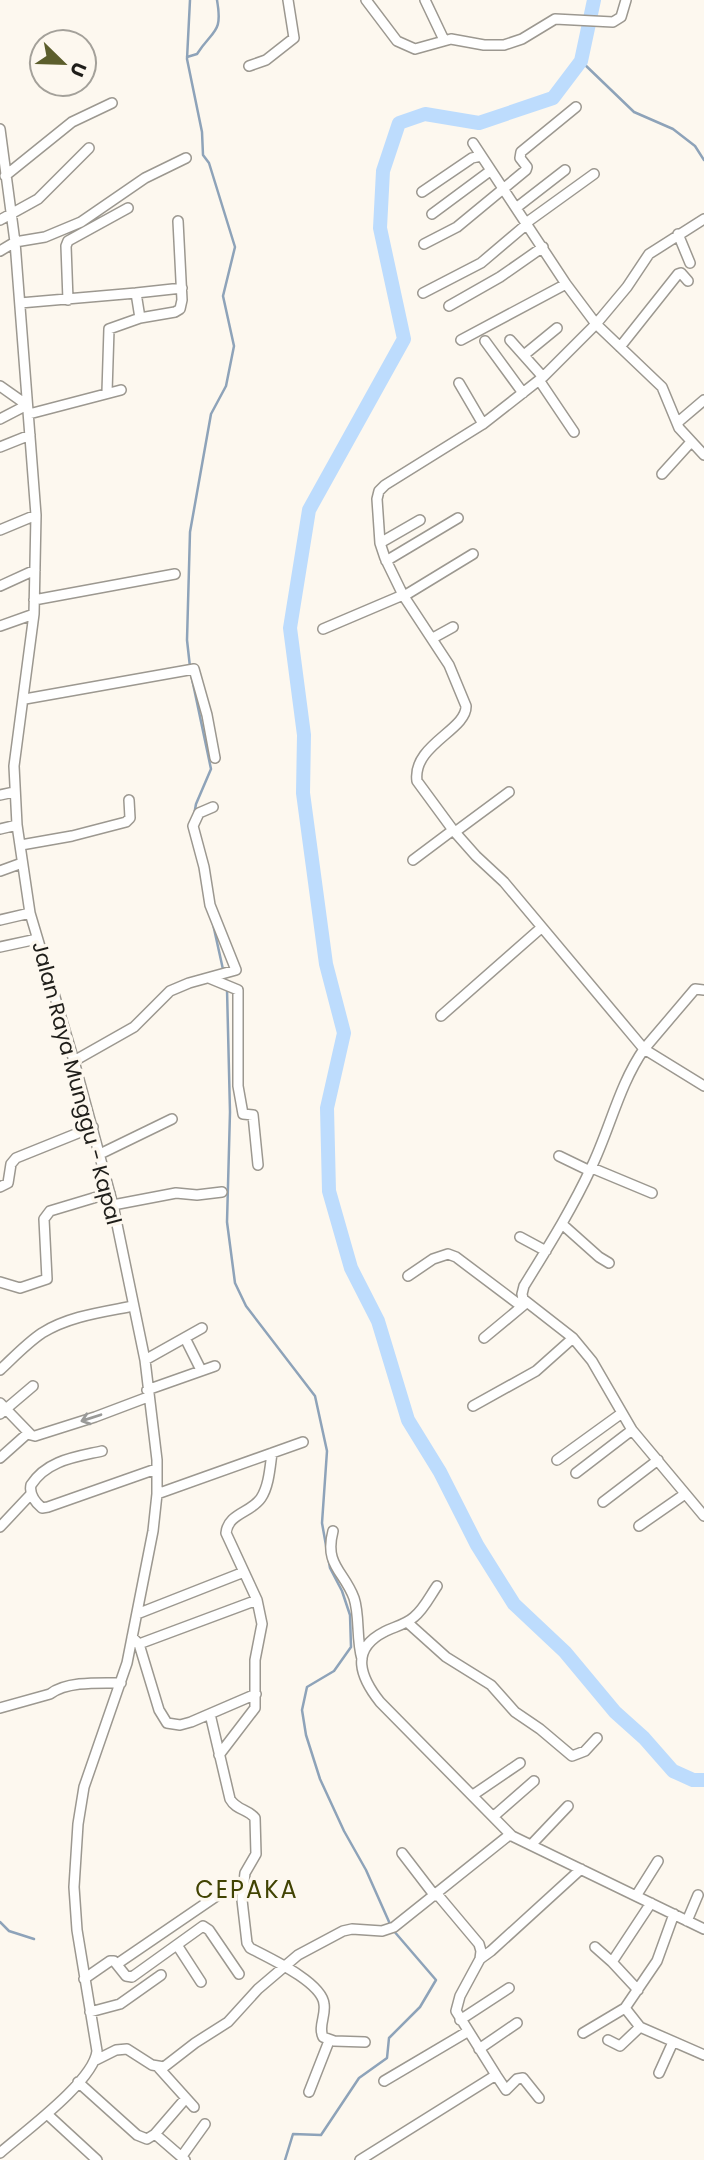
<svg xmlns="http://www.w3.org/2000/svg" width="704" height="2160" font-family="Poppins,sans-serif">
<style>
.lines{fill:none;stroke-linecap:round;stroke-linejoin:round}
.stream{stroke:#8ea3b9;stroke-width:2.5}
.river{stroke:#bddcfd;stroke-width:14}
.minor-casing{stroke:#9c9890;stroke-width:12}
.minor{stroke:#fff;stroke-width:9}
.oneway{stroke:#9a9a98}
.labels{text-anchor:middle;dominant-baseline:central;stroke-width:7;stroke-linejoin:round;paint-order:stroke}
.street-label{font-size:21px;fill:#1f1e1a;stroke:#fdf8ef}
.quarter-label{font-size:24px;letter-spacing:2px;fill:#414302;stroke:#fdf8ef}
</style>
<rect width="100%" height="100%" fill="#fdf8ef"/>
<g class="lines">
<path class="stream" d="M 190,0 L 187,59 L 202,132 L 203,155 L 209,163 L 235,247 L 223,296 L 234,346 L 226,386 L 211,414 L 190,532 L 187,640 L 190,667
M 187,57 L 197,54 C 213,29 223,34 217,0
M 581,61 L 634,112 L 673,129 L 695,146 L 704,160
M 191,674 L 211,769 L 196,804 L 194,815
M 213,924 L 226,983
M 227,989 L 230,1112 L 227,1222 L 235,1283 L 246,1306 L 315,1396 L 327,1451 L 322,1523 L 330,1568 L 342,1591 L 350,1615 L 351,1647 L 334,1671 L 307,1687 L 302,1710 L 306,1735 L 320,1779 L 344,1831 L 366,1870 L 390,1924
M 0,1922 L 9,1931 L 34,1939
M 285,2160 L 293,2134 L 321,2135 L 359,2078 L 387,2058 L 389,2038 L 420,2007 L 436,1980 L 393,1930"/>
<path class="river" d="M 594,0 L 581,61 L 553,98 L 479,123 L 425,114 L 399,123 L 383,171 L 380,228 L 404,339 L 309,510 L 290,628 L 304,735 L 303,793 L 326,964 L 344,1033 L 327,1108 L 329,1191 L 351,1268 L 378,1321 L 408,1420 L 440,1472 L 477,1545 L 514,1604 L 565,1652 L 615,1712 L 644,1738 L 673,1771 L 693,1780 L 704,1780"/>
<defs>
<path id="minor" d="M 366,0 L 397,41 L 415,49 L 451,39 L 484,45 L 504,45 L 522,39 L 555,19 L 613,22 L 621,17 L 626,0
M 425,0 L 444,40
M 249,66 L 266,60 L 294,38 L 288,0
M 0,129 L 15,242 L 36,515 L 34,614 L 14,766 L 17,825 L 30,913 L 74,1061 L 113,1205 L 145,1360 L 157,1460 L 157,1494 L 153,1531 L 127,1663 L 84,1787 L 78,1824 L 74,1887 L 77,1930 L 97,2051 C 94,2081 24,2132 0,2153
M 473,143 L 566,284 L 596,324 L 662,387 L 679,428 L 704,455
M 5,176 L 72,122 L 112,103
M 422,192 L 472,158 L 481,156
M 516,208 L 565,170
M 432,214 L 490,171
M 704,219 L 649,254 L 627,287 L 596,324 L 543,377 L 483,424 L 385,485 L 379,491 L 377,499 L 380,543 L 385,558 L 403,595 L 449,665 L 466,706 C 467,730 412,745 417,781 L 453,830 L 476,856 L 504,882 L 644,1049 C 619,1085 610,1129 591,1168 C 572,1209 548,1247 524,1286 L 522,1294 L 523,1299 L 573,1338 L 592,1361 L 632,1430 L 704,1516
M 0,220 L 38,199 L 89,148
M 526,223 L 594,174
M 678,234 L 690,263
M 424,244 L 457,227 L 526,170 L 527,167 L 520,158 L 521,152 L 576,107
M 0,251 L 15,242 L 45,237 L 81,222 L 145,178 L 186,158
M 136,293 L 182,288
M 423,293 L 481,263 L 527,224
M 68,300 L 66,246 L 68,241 L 128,208
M 20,303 L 136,293 L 140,318 L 175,312 L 180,309 L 182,300 L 178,221
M 449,306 L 500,277 L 543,247
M 461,340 L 566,284
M 510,340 L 543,377
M 485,341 L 523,393
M 620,347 L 678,274 L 681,273 L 688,281
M 524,355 L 557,328
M 539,380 L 574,432
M 459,383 L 483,424
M 0,386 L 27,405
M 107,392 L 109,329 L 140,318
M 29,414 L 121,390
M 0,419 L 27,405
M 677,423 L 704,400
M 0,447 L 30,435
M 662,474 L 691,442
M 0,530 L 36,515
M 380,543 L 420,520
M 386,561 L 458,518
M 0,586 L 35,570
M 404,596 L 473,554
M 34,600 L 175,574
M 0,626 L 34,614
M 323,629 L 403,595
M 433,638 L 453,627
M 25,699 L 194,669 L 207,715 L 215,758
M 0,795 L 14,792
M 0,829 L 17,825
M 455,832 L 509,792
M 21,845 L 72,836 L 126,822 L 130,818 L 129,800
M 413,860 L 453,830
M 0,871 L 22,863
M 0,920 L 30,913
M 0,947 L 37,939
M 209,978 L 238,990 L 238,1086 L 243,1114 L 253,1115 L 258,1165
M 704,990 L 695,989 L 644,1049 L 704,1086
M 441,1016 L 541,928
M 74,1061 L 134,1027 L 170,991 L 189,983 L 236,970 L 210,905 L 204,867 L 193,826 L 199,813 L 213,807
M 100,1154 L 172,1119
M 559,1156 L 590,1171
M 592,1168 L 652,1193
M 0,1187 L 8,1183 L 11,1164 L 16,1158 L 93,1127
M 113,1205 L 176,1193 L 197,1195 L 222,1192
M 562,1224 L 599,1257 L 609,1263
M 520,1237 L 546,1251
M 408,1276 L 433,1259 L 448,1254 L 456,1257 L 521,1306
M 0,1282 L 20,1288 L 47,1279 L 44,1219 L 50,1211 L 110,1193
M 185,1338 L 201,1370
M 484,1338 L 525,1304
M 145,1360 L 202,1328
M 0,1370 C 14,1357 27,1343 42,1333 C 69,1316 103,1312 133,1306
M 147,1390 L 215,1366
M 0,1403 L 31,1435 L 35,1436 L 95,1417 L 148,1397
M 473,1406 L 536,1371 L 573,1338
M 0,1414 L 33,1386
M 102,1451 C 76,1457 47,1460 31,1485 C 29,1494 35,1502 42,1508 L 48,1507 L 156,1469
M 0,1458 L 28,1433
M 557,1460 L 622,1413
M 576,1473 L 632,1430
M 157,1494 L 303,1442
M 603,1502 L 658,1460
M 639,1526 L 685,1494
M 0,1527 L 31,1494
M 333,1531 C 324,1565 344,1571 354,1598 C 360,1616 356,1639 362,1659
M 437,1586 C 430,1596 424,1609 414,1617 C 405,1625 393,1627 384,1632 C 349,1650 361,1678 380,1702 L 512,1836
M 137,1614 L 244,1572
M 407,1622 L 446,1657 L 491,1685 L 515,1712 L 540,1729 L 572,1756 L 585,1751 L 597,1738
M 132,1637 L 139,1644 L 159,1710 L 167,1723 L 180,1725 L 191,1722 L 256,1694
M 139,1644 L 257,1600
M 0,1708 L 50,1694 C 67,1681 99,1683 121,1683
M 210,1714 L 230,1799 C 236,1810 248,1809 255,1818 L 256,1854 L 245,1873 L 242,1900 L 247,1943 L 250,1948 C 269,1958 322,1982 324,2004 C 326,2016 318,2026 323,2037 L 334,2041 L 365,2042
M 219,1755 L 255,1708 L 255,1660 L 262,1624 L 257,1600 L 226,1533 C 228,1513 251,1513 261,1498 C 269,1486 270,1467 272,1453
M 473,1795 L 520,1763
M 494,1816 L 534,1781
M 531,1845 L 568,1806
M 402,1853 L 435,1896
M 636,1896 L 658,1861
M 687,1921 L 698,1895
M 177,1945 L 201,1982
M 595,1947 L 612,1962
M 480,1959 L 491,1951 L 581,1869
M 117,1964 L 221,1893
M 84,1979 L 110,1961 L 114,1961 L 126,1976 L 132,1977 L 203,1926 L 209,1930 L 239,1974
M 638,1990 L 612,1962 L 651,1903
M 625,2008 L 640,2027 L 704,2055
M 90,2012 L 120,2004 L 161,1975
M 460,2020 L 509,1988
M 583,2033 L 625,2008 L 657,1961 L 674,1914
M 608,2040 L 620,2046 L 640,2027
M 479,2049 L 517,2023
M 96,2060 L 116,2050 L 127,2049 L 152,2065 L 164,2067 L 195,2043 L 228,2022 L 258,1989 L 298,1955 L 343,1931 L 352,1929 L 382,1931 L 394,1927 L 508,1836 L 512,1836 L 704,1929
M 158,2067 L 194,2107
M 659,2073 L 673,2042
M 496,2075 L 506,2090 L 517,2079 L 523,2078 L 539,2098
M 384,2081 L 467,2032
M 78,2082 L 137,2135 L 147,2139 L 155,2134 L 186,2098
M 309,2092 L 329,2041
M 47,2114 L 97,2160
M 155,2134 L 185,2160
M 182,2156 L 205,2124
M 360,2160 L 496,2075 L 456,2011 L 460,1996 L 480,1959 L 481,1951 L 479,1944 L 437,1894"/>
</defs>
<use href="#minor" class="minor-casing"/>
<use href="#minor" class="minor"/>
</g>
<defs><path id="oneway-shaft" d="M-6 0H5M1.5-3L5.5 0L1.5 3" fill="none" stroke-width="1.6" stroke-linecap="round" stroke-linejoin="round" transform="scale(1.75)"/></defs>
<use class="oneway" href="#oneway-shaft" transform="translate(91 1418) rotate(162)"/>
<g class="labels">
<g class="street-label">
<text transform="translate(77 1083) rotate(75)">Jalan Raya Munggu - Kapal</text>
</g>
<g class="quarter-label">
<text x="247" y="1889">CEPAKA</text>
</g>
</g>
<g transform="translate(63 63) rotate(113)"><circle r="33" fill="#fdf8ef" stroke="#a4a19a" stroke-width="2"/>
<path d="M0-5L12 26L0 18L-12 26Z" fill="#5c5e2c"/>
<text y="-10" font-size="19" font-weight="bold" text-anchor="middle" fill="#1f1e1a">U</text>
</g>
</svg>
